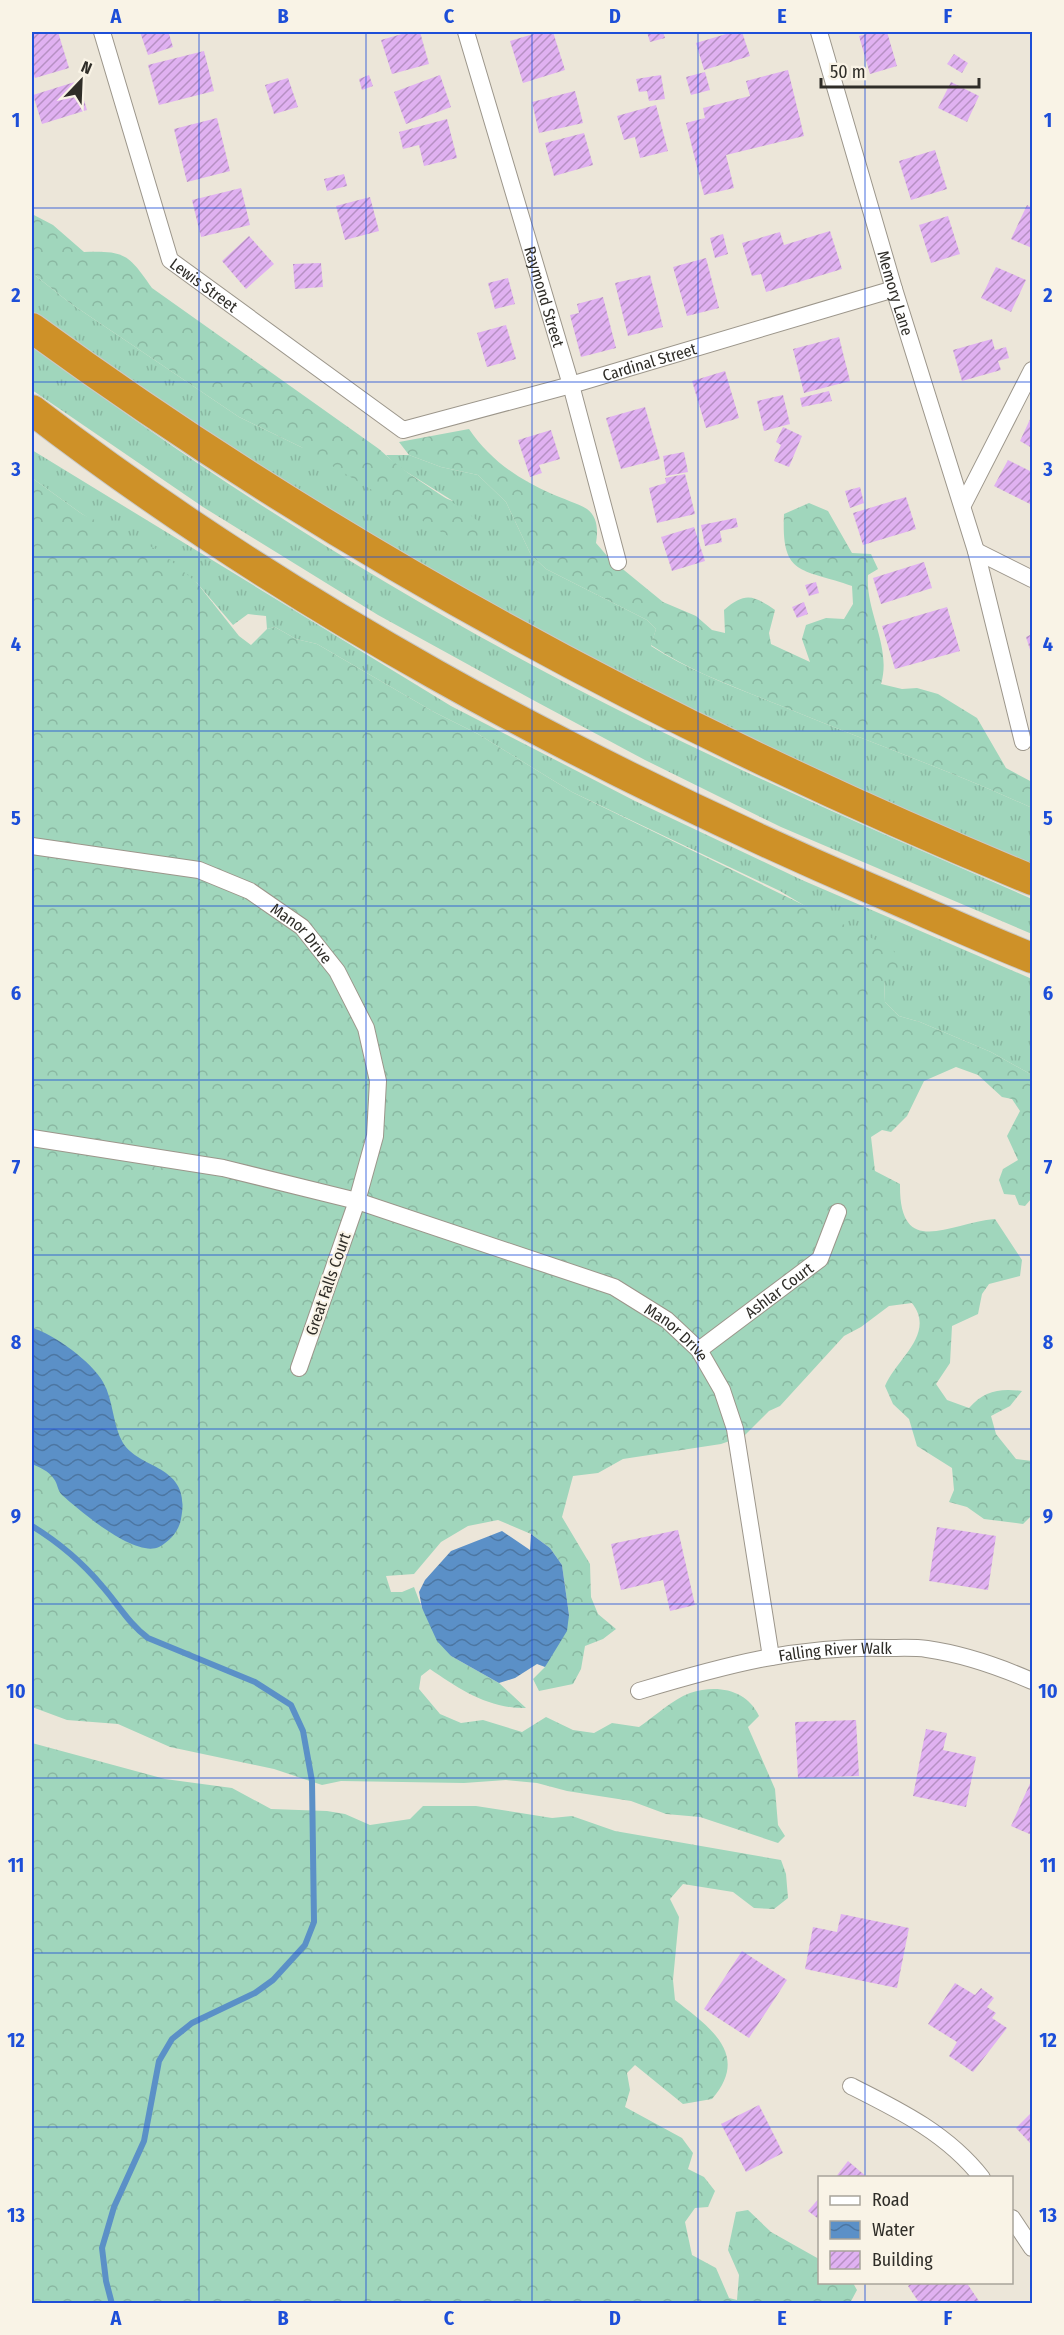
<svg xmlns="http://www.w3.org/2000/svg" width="1064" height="2335" font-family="'Fira Sans Condensed',sans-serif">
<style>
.grass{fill:url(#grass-tufts)}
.forest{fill:url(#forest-crowns)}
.water{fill:url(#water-waves)}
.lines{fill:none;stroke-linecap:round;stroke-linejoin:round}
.stream{stroke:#5b90c7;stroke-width:6}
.building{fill:url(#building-hatch)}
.minor-casing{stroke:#9c968b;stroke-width:18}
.motorway-casing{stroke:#c9c8c7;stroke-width:32}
.minor{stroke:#fff;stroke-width:16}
.motorway{stroke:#ce9128;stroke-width:30}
.grid{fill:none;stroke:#1d4ed8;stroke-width:1.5;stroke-opacity:0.55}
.labels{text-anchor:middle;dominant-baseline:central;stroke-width:4.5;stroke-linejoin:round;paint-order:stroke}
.street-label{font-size:16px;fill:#2f2d28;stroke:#f9f3e6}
.neatline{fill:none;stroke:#1d4ed8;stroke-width:2}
.grid-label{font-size:20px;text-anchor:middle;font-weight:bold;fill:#1d4ed8}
</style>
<defs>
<pattern id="grass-tufts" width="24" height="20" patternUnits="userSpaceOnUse" patternTransform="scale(1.5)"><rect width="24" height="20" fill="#a0d6bc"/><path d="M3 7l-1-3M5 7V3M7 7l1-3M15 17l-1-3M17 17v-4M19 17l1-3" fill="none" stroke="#8ab8a2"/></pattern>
<pattern id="forest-crowns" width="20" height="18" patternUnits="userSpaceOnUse" patternTransform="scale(1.5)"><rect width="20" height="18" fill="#a0d6bc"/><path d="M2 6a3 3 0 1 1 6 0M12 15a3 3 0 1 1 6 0" fill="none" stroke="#8ab8a2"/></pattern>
<pattern id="water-waves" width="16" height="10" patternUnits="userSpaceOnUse" patternTransform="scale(1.5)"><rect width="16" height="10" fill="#5b90c7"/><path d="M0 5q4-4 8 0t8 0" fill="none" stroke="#4c76a2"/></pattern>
<pattern id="building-hatch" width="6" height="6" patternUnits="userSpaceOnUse" patternTransform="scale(1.5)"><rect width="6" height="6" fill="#e0b1f1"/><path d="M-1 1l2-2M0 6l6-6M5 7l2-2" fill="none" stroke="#b690c3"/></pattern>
</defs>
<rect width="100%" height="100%" fill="#ece6d9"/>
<path class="grass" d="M 32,273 L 70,303 L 239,417 L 301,447 L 453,501 L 397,466 L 386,455 L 409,455 L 441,467 L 478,475 L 506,502 L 531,555 L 546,569 L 647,620 L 656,629 L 651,646 C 691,672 735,687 779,705 C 863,740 949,770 1032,808 L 1032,864 L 847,786 L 623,677 L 352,525 L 171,409 L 32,311 Z
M 32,345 C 223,489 429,616 644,723 C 771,786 902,842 1032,899 L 1032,934 L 781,827 L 645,760 L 533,700 L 378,615 L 203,507 L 32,390 Z
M 32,450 L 451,706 L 635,801 L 802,880 L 1032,979 L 1032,1075 L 991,1052 L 920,1022 L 899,1016 L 885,1002 L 884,980 L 810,909 L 780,891 L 572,792 L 478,734 L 434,712 L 317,644 L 296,639 L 275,627 L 267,629 L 266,616 L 248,614 L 233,625 L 197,583 L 82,514 L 32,478 Z"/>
<path class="forest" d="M 32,214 L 53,225 L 84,252 C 126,251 128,254 152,288 L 379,449 C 409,478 447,496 479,522 L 477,543 L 466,547 L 301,447 L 239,417 L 70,303 L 32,273 Z
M 469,429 C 490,460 518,479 552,494 C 563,499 577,503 587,509 C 598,517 598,531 596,543 L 608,557 L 663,602 L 696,616 L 712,630 L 725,633 L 724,610 C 745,592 753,595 775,610 L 769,633 L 771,644 L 810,662 L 802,639 L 806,625 L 826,618 L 844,619 L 853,604 L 852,586 C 801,568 781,577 784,514 L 809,503 L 828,511 L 852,553 L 871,554 L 878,569 L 868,575 C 865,611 892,647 881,684 L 902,689 L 917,688 L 938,694 L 977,718 L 1006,768 L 1032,782 L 1032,808 C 949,770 863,740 779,705 C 735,687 691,672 651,645 L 656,629 L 647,620 L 546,569 L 531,555 L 506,502 L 478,475 L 441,467 L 409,455 L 399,442 Z
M 32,478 L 82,514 L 158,550 L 197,583 L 239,636 L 251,645 L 267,629 L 275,627 L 296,639 L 317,644 L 434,712 L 478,734 L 572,792 L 892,948 L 899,961 L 897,973 L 884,981 L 885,1002 L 899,1016 L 920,1022 L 991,1052 L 1032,1075 L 1032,1198 L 1025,1206 L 1019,1205 L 1015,1195 L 1004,1194 L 999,1180 L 1003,1169 L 1018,1160 L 1007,1136 L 1020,1111 L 1012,1099 L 1002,1097 L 978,1075 L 956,1067 L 924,1081 L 907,1116 L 891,1132 L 882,1130 L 871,1137 L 875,1171 L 900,1184 C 899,1260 949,1223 995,1219 L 1022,1260 L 1020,1276 L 989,1284 L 982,1294 L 978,1314 L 952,1326 L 950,1363 L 936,1384 L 947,1400 L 969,1408 C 984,1391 999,1388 1022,1391 L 1010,1406 L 991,1416 L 996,1434 L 1016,1459 L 1032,1461 L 1032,1515 L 1023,1524 L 984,1519 L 967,1507 L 949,1502 L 954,1490 L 952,1468 L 917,1446 L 909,1419 L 893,1404 L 885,1386 C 897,1358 936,1334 912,1303 L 889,1306 L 861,1327 L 844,1336 L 780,1406 L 769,1411 L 744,1436 L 721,1444 L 623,1459 L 598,1473 L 573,1476 L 562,1517 L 590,1564 L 591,1597 L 598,1614 L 616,1629 L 603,1639 L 585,1646 L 581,1669 L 573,1684 L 539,1691 L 533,1679 L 545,1667 L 569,1615 L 562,1565 L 550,1548 L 531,1534 L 498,1520 L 468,1526 L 441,1542 L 414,1574 L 386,1576 L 391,1592 L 402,1592 L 414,1587 L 422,1608 L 451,1656 L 499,1683 L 526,1708 C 489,1709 459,1689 430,1669 L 421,1676 L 419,1689 L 440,1714 L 461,1723 L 483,1720 L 522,1732 L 546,1717 L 573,1730 L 594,1733 L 612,1723 L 639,1727 C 654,1717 673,1699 690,1693 C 718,1684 747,1690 759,1716 L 748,1727 L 775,1789 L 778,1825 L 785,1836 L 778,1843 L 700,1817 L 666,1814 L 631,1801 L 567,1791 L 537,1783 L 506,1780 L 464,1783 L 341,1781 L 322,1785 L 274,1769 L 170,1747 L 118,1724 L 67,1720 L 32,1707 Z
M 32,1743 L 165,1779 L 232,1788 L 271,1809 L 327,1811 L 345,1814 L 370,1825 L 410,1819 L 423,1806 L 476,1806 L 552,1818 L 572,1816 L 615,1831 L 781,1860 L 786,1874 L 788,1898 L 774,1909 L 754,1908 L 733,1892 L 683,1884 L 670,1899 L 679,1917 L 673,1980 L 675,2000 C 709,2027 751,2054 712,2099 L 683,2104 L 635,2065 L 627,2073 L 630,2090 L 625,2107 L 682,2138 L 693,2153 L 688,2169 L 704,2177 L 715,2191 L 708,2207 L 695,2208 L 685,2222 L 692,2255 L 716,2268 L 729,2298 L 737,2300 L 739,2275 L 728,2250 L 736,2212 L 748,2210 L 771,2232 L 819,2259 L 820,2282 L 853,2283 L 857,2290 L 850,2303 L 32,2303 Z"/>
<path class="water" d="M 32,1328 C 53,1333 93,1363 103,1382 C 114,1401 112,1424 123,1443 C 141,1471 192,1464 181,1519 C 179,1531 170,1541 159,1547 C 135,1558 80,1511 62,1495 C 57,1490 58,1484 54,1479 C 49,1471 39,1467 32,1464 Z
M 502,1531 L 530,1550 L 531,1534 L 550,1548 L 562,1565 L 569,1615 L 567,1631 L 545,1667 L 537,1664 L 515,1678 L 499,1683 L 451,1656 L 437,1641 L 422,1608 L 419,1592 L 425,1580 L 451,1551 Z"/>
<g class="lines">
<path class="stream" d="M 32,1526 C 58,1542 82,1562 102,1586 C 118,1604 129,1624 148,1638 L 255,1682 L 291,1705 L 303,1731 L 312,1781 L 314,1922 L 305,1945 L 273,1980 L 255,1993 L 192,2023 L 172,2039 L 159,2061 L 144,2141 L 114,2207 L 102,2248 L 106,2281 L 112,2304"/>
</g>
<path class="building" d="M 40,32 L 58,32 L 69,68 L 35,78 L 32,70 L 32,34 Z
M 140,32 L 176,32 L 169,34 L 173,47 L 148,55 Z
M 409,32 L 420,32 L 429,64 L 392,74 L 381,40 Z
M 540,32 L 553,32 L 565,70 L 523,83 L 510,41 Z
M 647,32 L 663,32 L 665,38 L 650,42 Z
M 733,32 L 742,32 L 750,56 L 704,70 L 696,43 Z
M 875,32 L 887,32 L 897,66 L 870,74 L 859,36 Z
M 204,51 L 214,91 L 159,105 L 148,65 Z
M 954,54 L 968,63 L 962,73 L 947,64 Z
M 788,70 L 804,136 L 726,155 L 734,188 L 704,195 L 686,123 L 705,118 L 703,108 L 750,96 L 746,81 Z
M 705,72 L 710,90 L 691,95 L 686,77 Z
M 369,75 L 373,86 L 362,90 L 359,79 Z
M 440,75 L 451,107 L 406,124 L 394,92 Z
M 661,75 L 665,99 L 649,101 L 647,91 L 639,92 L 636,79 Z
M 288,78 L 298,107 L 274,114 L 265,85 Z
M 78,81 L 87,110 L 42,124 L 33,95 Z
M 951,82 L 979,96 L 967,122 L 938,108 Z
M 575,91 L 583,123 L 539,133 L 532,102 Z
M 656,105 L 668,151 L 640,158 L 635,137 L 624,140 L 617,116 Z
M 217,118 L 230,171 L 187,182 L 174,129 Z
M 447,119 L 457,158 L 424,166 L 419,145 L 403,149 L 399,132 Z
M 584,133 L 593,165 L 554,176 L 545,143 Z
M 935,150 L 947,189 L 911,200 L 899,161 Z
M 344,174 L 347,186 L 327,191 L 324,179 Z
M 241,188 L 250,225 L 201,237 L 192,200 Z
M 370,197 L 379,231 L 345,240 L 336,206 Z
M 1027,205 L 1032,208 L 1032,248 L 1011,239 Z
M 948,216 L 960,254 L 931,263 L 919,225 Z
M 830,231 L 842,269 L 766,292 L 761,274 L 752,276 L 742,243 L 780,232 L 784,245 Z
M 723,234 L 728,254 L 715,258 L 710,238 Z
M 249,236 L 274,264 L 246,289 L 222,261 Z
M 706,258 L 719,308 L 687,316 L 673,267 Z
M 321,263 L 323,287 L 295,289 L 293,264 Z
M 996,267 L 1026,280 L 1011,312 L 981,298 Z
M 650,275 L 663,327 L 628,336 L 615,283 Z
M 508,278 L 515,304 L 495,309 L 488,283 Z
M 603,297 L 616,348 L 581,357 L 570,315 L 579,313 L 577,304 Z
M 506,325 L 516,359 L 487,367 L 477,333 Z
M 839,337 L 850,381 L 804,393 L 793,349 Z
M 992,339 L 995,350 L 1006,347 L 1009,358 L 998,361 L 1001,370 L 962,381 L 953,350 Z
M 725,371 L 739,418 L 706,428 L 692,381 Z
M 829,391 L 832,401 L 802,407 L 800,398 Z
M 783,395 L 790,424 L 764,431 L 757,401 Z
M 645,407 L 660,459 L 621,469 L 606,418 Z
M 1032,415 L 1032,448 L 1020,441 Z
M 783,427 L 802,436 L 789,467 L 774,461 L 781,445 L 776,442 Z
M 551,430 L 560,459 L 539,465 L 542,473 L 530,477 L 518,440 Z
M 684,452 L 688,472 L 666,476 L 663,456 Z
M 1008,460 L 1032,472 L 1032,505 L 994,486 Z
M 685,474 L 695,514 L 657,523 L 649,488 L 666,483 L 665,478 Z
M 860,487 L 864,503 L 850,508 L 845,491 Z
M 906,497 L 916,529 L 863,545 L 853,513 Z
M 736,518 L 738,527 L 720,531 L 722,542 L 705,546 L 701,525 Z
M 694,527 L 705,561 L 672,571 L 661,537 Z
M 924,562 L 932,588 L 881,604 L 873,578 Z
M 816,582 L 819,593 L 809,596 L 805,585 Z
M 804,602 L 808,614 L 797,618 L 792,607 Z
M 947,607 L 960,651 L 895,669 L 882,626 Z
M 1032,634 L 1032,656 L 1026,637 Z
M 937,1527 L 996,1536 L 988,1590 L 929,1581 Z
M 678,1530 L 695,1605 L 670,1611 L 663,1580 L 621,1590 L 611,1544 Z
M 856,1720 L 859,1776 L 798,1778 L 795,1722 Z
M 926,1729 L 947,1733 L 943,1750 L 976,1757 L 966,1807 L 913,1796 Z
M 1032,1779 L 1032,1835 L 1011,1826 Z
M 841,1914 L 909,1928 L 897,1988 L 805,1969 L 813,1927 L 837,1932 Z
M 742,1951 L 787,1980 L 749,2038 L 704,2009 Z
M 955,1983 L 975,1995 L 981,1988 L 994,1998 L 987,2007 L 996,2013 L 992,2018 L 1007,2028 L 973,2072 L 949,2056 L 957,2042 L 928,2024 Z
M 759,2105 L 783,2153 L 746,2172 L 721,2124 Z
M 1032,2112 L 1032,2140 L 1030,2143 L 1016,2128 Z
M 848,2161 L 868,2178 L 835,2178 Z
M 820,2197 L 820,2220 L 808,2211 Z
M 913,2282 L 966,2282 L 981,2304 L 920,2304 L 908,2286 Z"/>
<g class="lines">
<defs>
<g id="minor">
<path id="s1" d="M 102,32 L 170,260 L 403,430 L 571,385 L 894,289"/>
<path id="s2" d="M 466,32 L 571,385 L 618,562"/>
<path id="s3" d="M 819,32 L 894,289 L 976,551 L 1023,742"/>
<path d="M 963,505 L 1032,370"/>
<path d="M 976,551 L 1032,579"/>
<path id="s4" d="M 32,846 L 199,870 L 250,891 L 302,927 L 337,971 L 366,1028 L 378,1081 L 375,1136 L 357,1201 L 299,1368"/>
<path id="s5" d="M 32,1138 L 223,1168 L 357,1201 L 614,1287 L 667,1320 L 699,1350 L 722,1390 L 735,1429 L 771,1657"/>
<path id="s6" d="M 699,1350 L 820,1259 L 838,1212"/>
<path id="s7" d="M 639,1691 C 722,1666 798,1645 886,1648 C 899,1648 914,1647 927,1649 C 962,1654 1000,1667 1032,1681"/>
<path d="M 851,2086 C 899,2110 948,2134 982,2178"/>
<path d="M 1012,2218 L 1032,2248"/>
</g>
<path id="motorway" d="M 32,328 C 342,554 679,734 1032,880
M 32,410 C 287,606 574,760 869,888 C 923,911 977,936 1032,958"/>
</defs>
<use href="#minor" class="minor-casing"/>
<use href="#motorway" class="motorway-casing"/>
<use href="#minor" class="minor"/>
<use href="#motorway" class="motorway"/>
</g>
<path class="grid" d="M 199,32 L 199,2304M 366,32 L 366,2304M 532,32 L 532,2304M 698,32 L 698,2304M 865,32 L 865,2178M 32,208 L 1032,208M 32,382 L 1032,382M 32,557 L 1032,557M 32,731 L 1032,731M 32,906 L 1032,906M 32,1080 L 1032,1080M 32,1255 L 1032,1255M 32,1429 L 1032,1429M 32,1604 L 1032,1604M 32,1778 L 1032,1778M 32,1953 L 1032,1953M 32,2127 L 1032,2127M 865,2282 L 865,2304"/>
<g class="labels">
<g class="street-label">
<text stroke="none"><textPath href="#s1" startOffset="280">Lewis Street</textPath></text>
<text stroke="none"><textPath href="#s3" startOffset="272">Memory Lane</textPath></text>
<text stroke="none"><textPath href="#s2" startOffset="276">Raymond Street</textPath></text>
<text stroke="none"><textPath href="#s1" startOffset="782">Cardinal Street</textPath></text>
<text stroke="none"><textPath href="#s4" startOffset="291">Manor Drive</textPath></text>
<text transform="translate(328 1284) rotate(-71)">Great Falls Court</text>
<text stroke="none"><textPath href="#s6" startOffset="100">Ashlar Court</textPath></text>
<text stroke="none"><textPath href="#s5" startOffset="680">Manor Drive</textPath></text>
<text stroke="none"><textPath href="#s7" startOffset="201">Falling River Walk</textPath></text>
</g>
</g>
<rect width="1064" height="2335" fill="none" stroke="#f9f3e6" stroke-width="66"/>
<rect x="818" y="2176" width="195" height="108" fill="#f9f3e6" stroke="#a8a49a" stroke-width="1.5"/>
<rect x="830" y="2196" width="30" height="9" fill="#ffffff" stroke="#a8a49a" stroke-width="1.5"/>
<text x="872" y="2206" font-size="18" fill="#2f2d28">Road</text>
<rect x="830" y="2221" width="30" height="18" fill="url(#water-waves)" stroke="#a8a49a" stroke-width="1.5"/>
<text x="872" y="2236" font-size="18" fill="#2f2d28">Water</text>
<rect x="830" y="2251" width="30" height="18" fill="url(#building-hatch)" stroke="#a8a49a" stroke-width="1.5"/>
<text x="872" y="2266" font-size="18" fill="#2f2d28">Building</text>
<g transform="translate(81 81) rotate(23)" stroke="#f9f3e6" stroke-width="4.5" paint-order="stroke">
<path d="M0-4.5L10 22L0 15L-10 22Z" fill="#2f2d28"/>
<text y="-9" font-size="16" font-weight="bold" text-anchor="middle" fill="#2f2d28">N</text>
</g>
<path d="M821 78v9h158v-9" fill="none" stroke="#2f2d28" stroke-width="3"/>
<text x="830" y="78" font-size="18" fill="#2f2d28" stroke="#f9f3e6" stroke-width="4.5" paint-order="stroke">50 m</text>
<rect x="33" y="33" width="998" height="2269" class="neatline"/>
<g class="grid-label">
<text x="116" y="23">A</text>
<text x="283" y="23">B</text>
<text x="449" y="23">C</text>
<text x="615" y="23">D</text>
<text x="782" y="23">E</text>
<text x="948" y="23">F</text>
<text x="16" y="127">1</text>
<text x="1048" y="127">1</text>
<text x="16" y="302">2</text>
<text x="1048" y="302">2</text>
<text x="16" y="476">3</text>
<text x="1048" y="476">3</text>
<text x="16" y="651">4</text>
<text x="1048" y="651">4</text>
<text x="16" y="825">5</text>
<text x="1048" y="825">5</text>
<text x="16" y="1000">6</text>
<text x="1048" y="1000">6</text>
<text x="16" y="1174">7</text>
<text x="1048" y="1174">7</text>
<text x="16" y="1349">8</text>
<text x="1048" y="1349">8</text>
<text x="16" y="1523">9</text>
<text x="1048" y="1523">9</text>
<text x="16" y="1698">10</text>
<text x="1048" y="1698">10</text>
<text x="16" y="1872">11</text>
<text x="1048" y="1872">11</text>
<text x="16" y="2047">12</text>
<text x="1048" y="2047">12</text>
<text x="16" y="2222">13</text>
<text x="1048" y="2222">13</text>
<text x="116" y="2325">A</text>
<text x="283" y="2325">B</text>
<text x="449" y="2325">C</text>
<text x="615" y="2325">D</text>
<text x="782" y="2325">E</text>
<text x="948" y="2325">F</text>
</g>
</svg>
